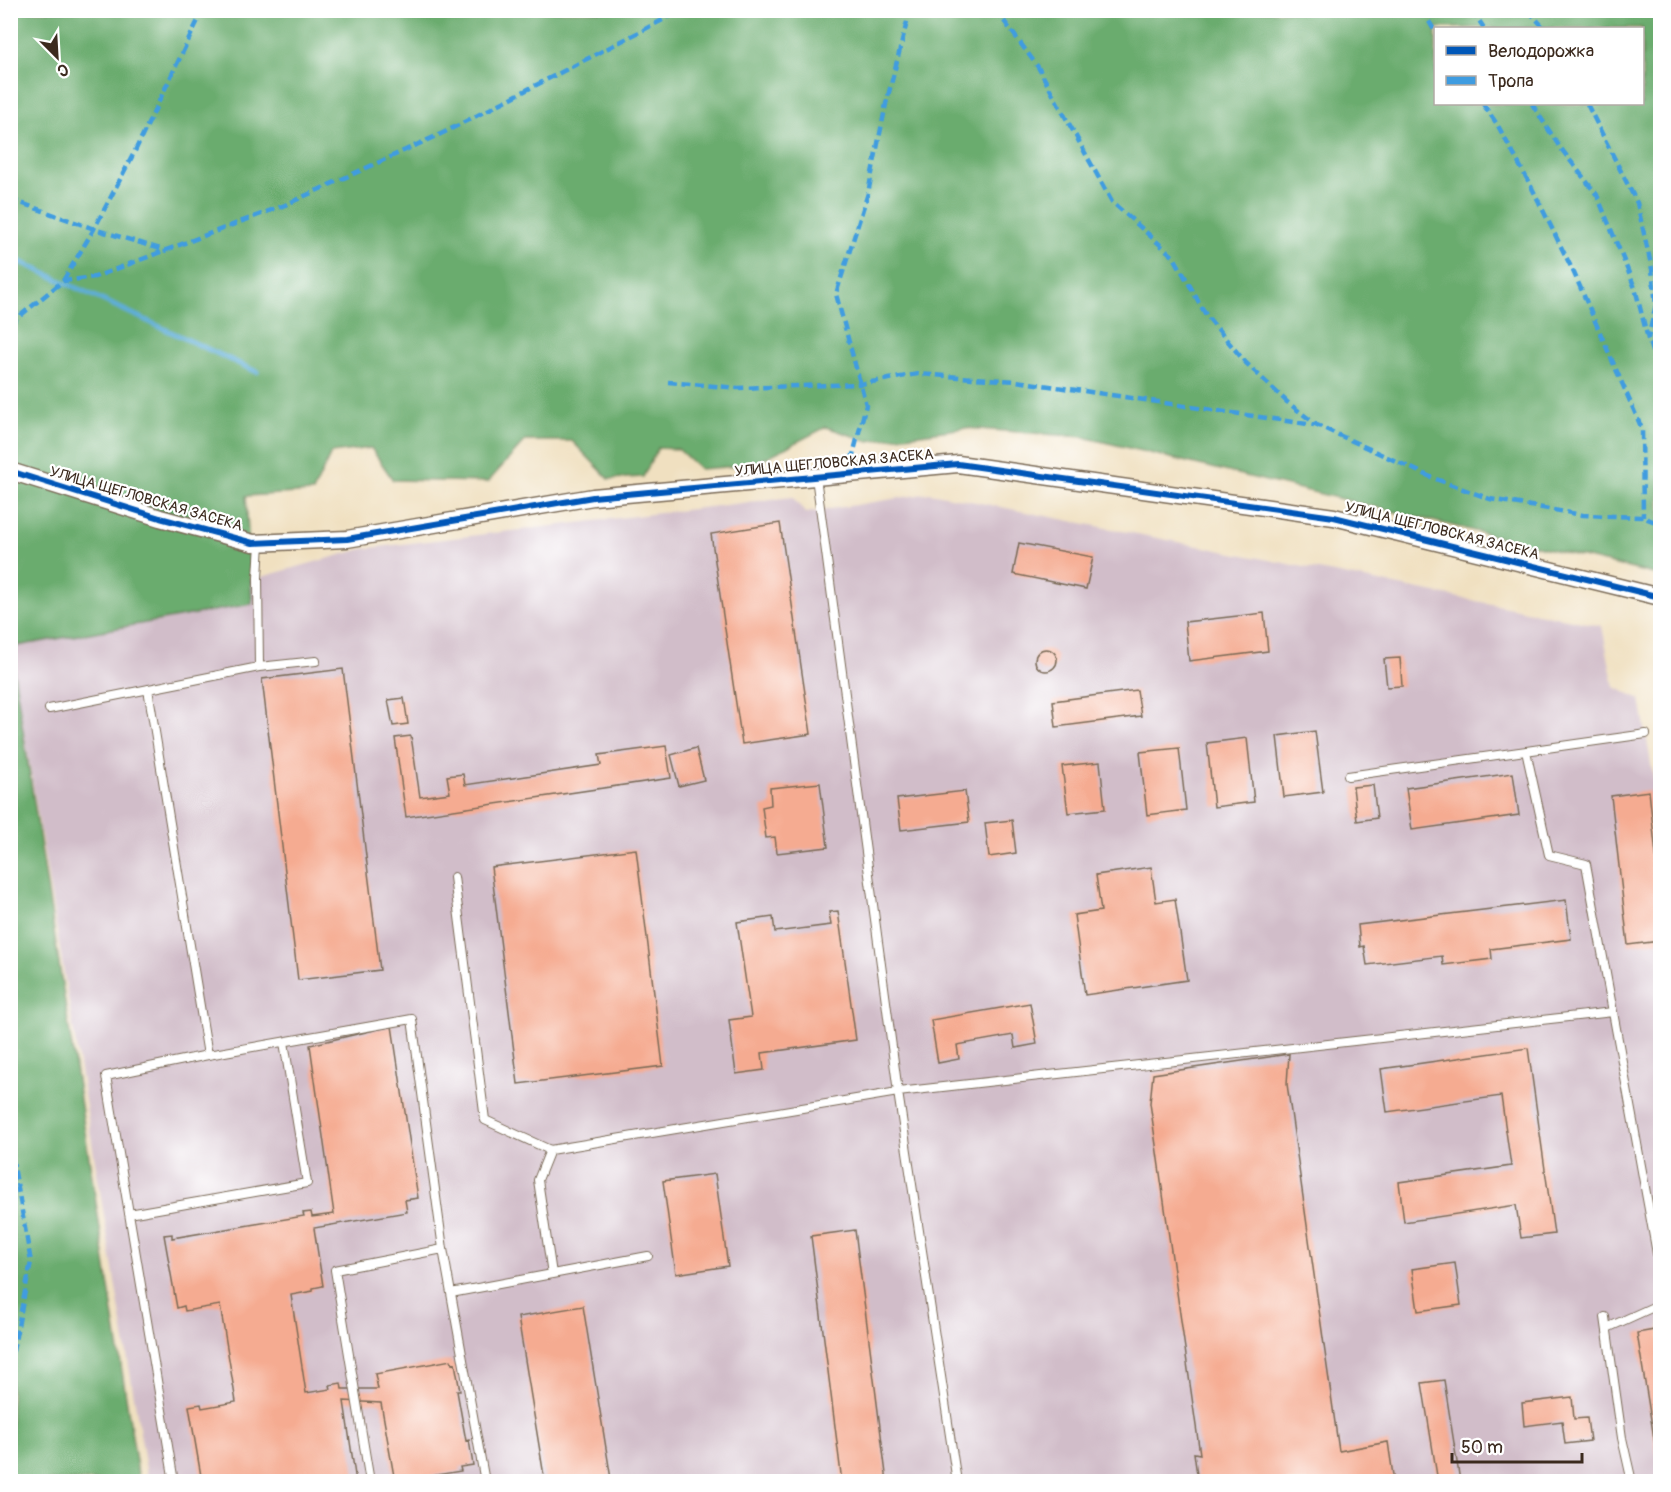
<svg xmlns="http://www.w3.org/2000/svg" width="1671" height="1492" font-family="Pangolin,sans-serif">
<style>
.industrial{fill:#d1bdc9}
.forest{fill:#6bac6e;stroke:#536b46;stroke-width:1.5;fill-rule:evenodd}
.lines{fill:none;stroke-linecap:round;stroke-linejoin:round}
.stream{stroke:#5eaed9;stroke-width:5}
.building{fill:#f5ab91}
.service-casing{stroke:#7a6a57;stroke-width:10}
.minor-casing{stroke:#7a6a57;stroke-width:19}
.service{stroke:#fff;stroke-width:8}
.minor{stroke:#fff;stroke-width:16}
.quiet{stroke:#3f9ce0;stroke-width:4.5;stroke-dasharray:9 4.5;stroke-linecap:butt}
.cycleway-casing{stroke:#fff;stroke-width:10}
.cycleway{stroke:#0057b8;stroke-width:6}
.labels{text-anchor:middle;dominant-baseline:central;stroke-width:4.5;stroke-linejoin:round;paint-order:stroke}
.street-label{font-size:15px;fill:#3b2a1e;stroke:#fff}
</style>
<rect width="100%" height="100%" fill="#fff"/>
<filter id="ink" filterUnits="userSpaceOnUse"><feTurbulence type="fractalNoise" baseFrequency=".0167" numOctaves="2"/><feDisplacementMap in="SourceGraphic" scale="12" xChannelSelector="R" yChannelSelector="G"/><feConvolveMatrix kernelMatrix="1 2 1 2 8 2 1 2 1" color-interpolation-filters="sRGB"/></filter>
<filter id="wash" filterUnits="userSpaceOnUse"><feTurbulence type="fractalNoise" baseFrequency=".008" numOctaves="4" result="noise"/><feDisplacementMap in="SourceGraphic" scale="24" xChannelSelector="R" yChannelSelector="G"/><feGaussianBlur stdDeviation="1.35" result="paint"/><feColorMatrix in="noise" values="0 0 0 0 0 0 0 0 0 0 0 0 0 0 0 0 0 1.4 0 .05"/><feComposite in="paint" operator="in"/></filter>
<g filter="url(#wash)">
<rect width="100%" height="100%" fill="#f0e0c0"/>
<path class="industrial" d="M 930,493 L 1602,626 L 1614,687 L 1640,699 L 1660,817 L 1660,1481 L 148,1481 L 10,647 L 362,549 L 792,497 L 806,513 Z"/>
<path class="forest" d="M 11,11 L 1660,11 L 1660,561 L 1658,575 L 1083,437 L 965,428 L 868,441 L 826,427 L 752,465 L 700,469 L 678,449 L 658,448 L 643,477 L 609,479 L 572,441 L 525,441 L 488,482 L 393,480 L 371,448 L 331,453 L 313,492 L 246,496 L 252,604 L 11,647 ZM 1436,28 L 1642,28 L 1642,104 L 1436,104 Z
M 11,653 L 139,1481 L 11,1481 Z"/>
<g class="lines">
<path class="stream" d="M 10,257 L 257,372"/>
</g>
<g id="blocks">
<path class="building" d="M 780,523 L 811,734 L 742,744 L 711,534 Z
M 1019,543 L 1093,557 L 1086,589 L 1013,574 Z
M 1264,613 L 1268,651 L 1189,661 L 1185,622 Z
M1035 660a11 11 0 1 1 22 0a11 11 0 1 1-22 0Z
M 1400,658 L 1402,686 L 1387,687 L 1384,659 Z
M 343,669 L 380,970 L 298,980 L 262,679 Z
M 1137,690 L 1141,716 L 1056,727 L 1053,701 Z
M 404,698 L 408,724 L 393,726 L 388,700 Z
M 1315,731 L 1323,792 L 1284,797 L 1277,736 Z
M 411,736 L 420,797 L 450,793 L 447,776 L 463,774 L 465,785 L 601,765 L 599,755 L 666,746 L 671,778 L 406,817 L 395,738 Z
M 1247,738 L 1254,802 L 1214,807 L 1207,743 Z
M 696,748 L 704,780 L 679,786 L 671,755 Z
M 1179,748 L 1186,810 L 1147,815 L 1140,752 Z
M 1100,762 L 1105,809 L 1068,813 L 1062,766 Z
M 1513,773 L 1519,815 L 1412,830 L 1406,788 Z
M 820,783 L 828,847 L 777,853 L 775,837 L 766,838 L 762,807 L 771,805 L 770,788 Z
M 1373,785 L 1377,818 L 1357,821 L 1353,787 Z
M 965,791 L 969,822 L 901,830 L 897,799 Z
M 1649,791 L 1660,891 L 1660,941 L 1628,945 L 1611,796 Z
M 1012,820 L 1016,853 L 989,857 L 985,823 Z
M 636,849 L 663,1066 L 518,1084 L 491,867 Z
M 1151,867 L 1156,902 L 1175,899 L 1187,980 L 1085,995 L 1074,915 L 1101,911 L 1096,875 Z
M 1566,900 L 1571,939 L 1491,949 L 1492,959 L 1443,965 L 1442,956 L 1367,965 L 1364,946 L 1360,947 L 1358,925 Z
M 838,911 L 856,1040 L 762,1053 L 764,1070 L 736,1074 L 729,1020 L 751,1017 L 737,922 L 773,917 L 775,932 L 831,925 L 829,912 Z
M 1030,1003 L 1037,1044 L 1015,1048 L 1013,1035 L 957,1045 L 959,1059 L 938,1063 L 931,1020 Z
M 392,1026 L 418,1198 L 405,1200 L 407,1212 L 314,1228 L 323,1286 L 313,1288 L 313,1291 L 291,1295 L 306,1393 L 331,1389 L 330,1385 L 341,1383 L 342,1389 L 378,1389 L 375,1374 L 451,1360 L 452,1364 L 455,1363 L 460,1391 L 457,1391 L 466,1441 L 469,1440 L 473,1465 L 460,1467 L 461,1471 L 395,1482 L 381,1403 L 344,1401 L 356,1482 L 202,1482 L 189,1406 L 201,1404 L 202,1408 L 236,1402 L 220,1305 L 185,1311 L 184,1306 L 177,1308 L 164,1235 L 172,1234 L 172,1238 L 304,1216 L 303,1213 L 311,1212 L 312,1217 L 334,1214 L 310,1045 Z
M 1528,1048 L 1554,1234 L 1521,1238 L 1516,1205 L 1404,1222 L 1399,1182 L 1511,1166 L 1501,1096 L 1387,1112 L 1381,1069 Z
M 1289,1054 L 1287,1084 L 1339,1451 L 1388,1442 L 1394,1482 L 1198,1482 L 1194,1453 L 1200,1454 L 1150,1103 L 1153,1074 Z
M 715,1174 L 728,1266 L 676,1274 L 663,1181 Z
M 855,1230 L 887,1482 L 842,1482 L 811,1236 Z
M 1455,1263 L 1461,1305 L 1418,1311 L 1412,1269 Z
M 583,1306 L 611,1479 L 595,1482 L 545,1482 L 518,1317 Z
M 1660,1329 L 1660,1457 L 1657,1457 L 1637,1333 Z
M 1444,1380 L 1460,1481 L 1458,1482 L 1438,1482 L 1422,1383 Z
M 1572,1397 L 1574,1419 L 1587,1418 L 1590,1441 L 1565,1444 L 1562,1421 L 1524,1426 L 1522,1403 Z"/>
</g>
</g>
<g filter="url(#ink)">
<use href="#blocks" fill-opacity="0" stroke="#7a6a57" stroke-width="1.5"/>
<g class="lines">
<defs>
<path id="service" d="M 816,477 L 898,1092 L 957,1482
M 259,667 L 258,578 L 260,543
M 148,689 L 208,1055 L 106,1076 L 174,1482
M 49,709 L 259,667 L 316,661
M 1526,751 L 1549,855 L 1586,864 L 1660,1270
M 1348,776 L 1646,734
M 454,877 L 485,1120 L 550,1150 L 898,1092 L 1613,1012
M 208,1055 L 412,1019 L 443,1249 L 485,1482
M 550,1150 L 538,1180 L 552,1274
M 129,1214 L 307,1183 L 284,1042
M 451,1293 L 648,1256
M 1605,1317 L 1622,1438 L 1632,1482
M 1607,1328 L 1660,1304
M 370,1482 L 335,1270 L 443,1249"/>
<path id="minor" d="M 10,471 L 160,518 L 253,543 L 347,539 L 593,497 L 958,464 L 1334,517 L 1660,597"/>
</defs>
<use href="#service" class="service-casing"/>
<use href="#minor" class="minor-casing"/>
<use href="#service" class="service"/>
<use href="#minor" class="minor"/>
<path class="quiet" d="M 996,10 L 1038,67 L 1112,202 L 1174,257 L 1206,315 L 1246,363 L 1287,402 L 1317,425 L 1433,478 L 1490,499 L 1583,515 L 1643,517 L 1660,524
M 1422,10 L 1436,33
M 1472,10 L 1484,28
M 1528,10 L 1544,28
M 1483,104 L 1497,124 L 1532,188 L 1574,273 L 1642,429 L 1643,517
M 1532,104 L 1559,146 L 1597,195 L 1635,288 L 1648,339 L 1660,375
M 1587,104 L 1637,203 L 1652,269 L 1656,305 L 1648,338
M 10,199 L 94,229 L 167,251
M 63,281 L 94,229 L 135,151 L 203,10
M 10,324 L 63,281 L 95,277 L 285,205 L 445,132 L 682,10
M 668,382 L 738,388 L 860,384 L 918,374 L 1016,381 L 1314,425
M 848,474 L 866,405 L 836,294 L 868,193 L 886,104 L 910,10
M 10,1144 L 31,1262 L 10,1365"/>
<defs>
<path id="cycleway" d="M 10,471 L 160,518 L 253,543 L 347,539 L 593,497 L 958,464 L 1334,517 L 1660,597"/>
</defs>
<use href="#cycleway" class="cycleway-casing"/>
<use href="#cycleway" class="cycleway"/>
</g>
</g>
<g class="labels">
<g class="street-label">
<text transform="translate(834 463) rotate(-5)">УЛИЦА ЩЕГЛОВСКАЯ ЗАСЕКА</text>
<text transform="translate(146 499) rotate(16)">УЛИЦА ЩЕГЛОВСКАЯ ЗАСЕКА</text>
<text transform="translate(1442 531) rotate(14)">УЛИЦА ЩЕГЛОВСКАЯ ЗАСЕКА</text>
</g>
</g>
<rect width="1671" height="1492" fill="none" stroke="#fff" stroke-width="36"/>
<rect x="1434" y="27" width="210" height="78" fill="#ffffff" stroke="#b1aaa5" stroke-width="1.5"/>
<rect x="1446" y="46" width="30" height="9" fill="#0057b8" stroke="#b1aaa5" stroke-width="1.5"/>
<text x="1488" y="57" font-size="18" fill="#3b2a1e">Велодорожка</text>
<rect x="1446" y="76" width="30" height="9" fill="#3f9ce0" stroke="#b1aaa5" stroke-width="1.5"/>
<text x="1488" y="87" font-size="18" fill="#3b2a1e">Тропа</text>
<g transform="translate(57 57) rotate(156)" stroke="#ffffff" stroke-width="4.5" paint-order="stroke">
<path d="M0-4.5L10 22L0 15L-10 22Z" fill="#3b2a1e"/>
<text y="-9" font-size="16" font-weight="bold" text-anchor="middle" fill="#3b2a1e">С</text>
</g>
<path d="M1452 1453v9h130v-9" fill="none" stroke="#3b2a1e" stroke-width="3"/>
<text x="1461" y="1453" font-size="18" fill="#3b2a1e" stroke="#ffffff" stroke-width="4.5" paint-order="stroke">50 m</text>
</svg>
